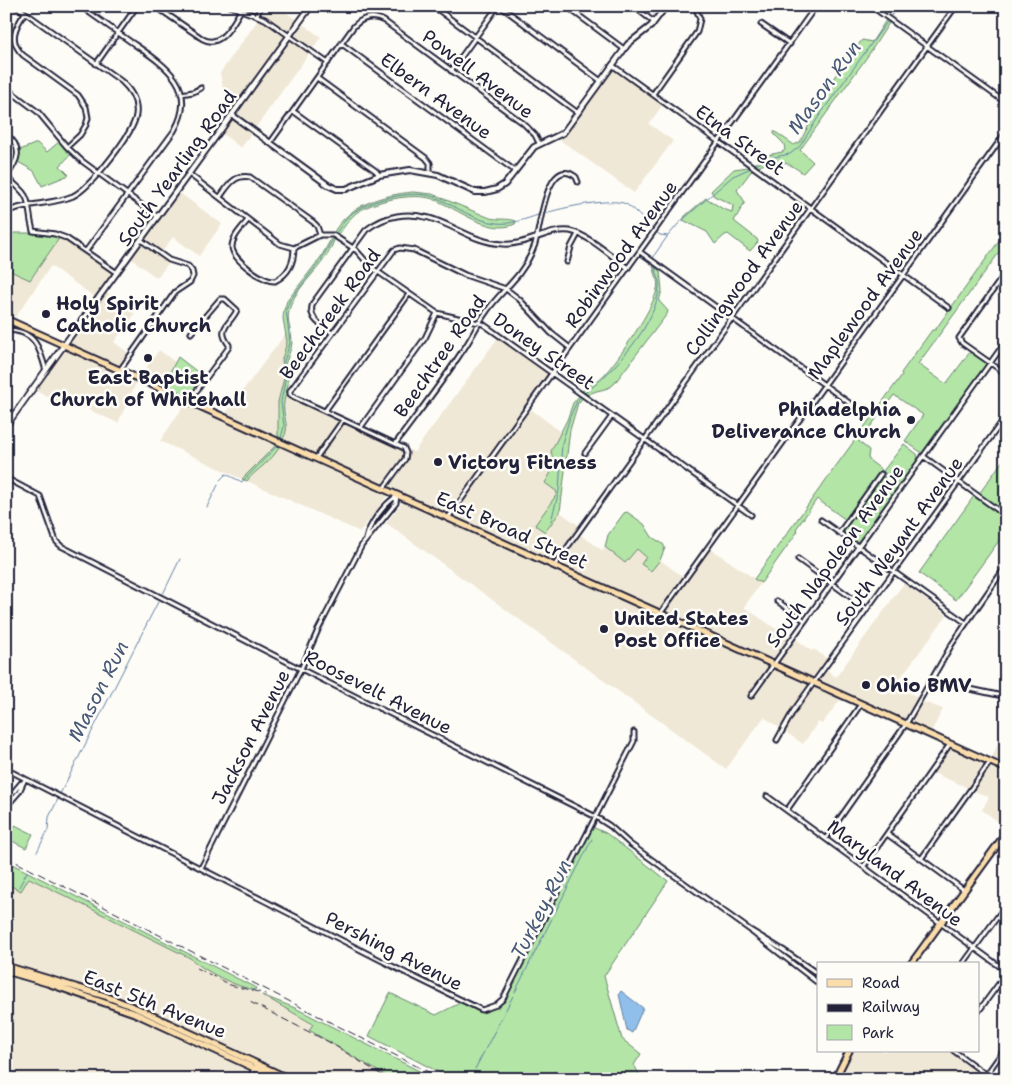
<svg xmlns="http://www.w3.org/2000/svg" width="1012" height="1085" font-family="'Shantell Sans',sans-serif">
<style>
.built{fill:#f0e8d6}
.green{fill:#b2e5a6;stroke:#6a8470}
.water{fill:#8fbfea;stroke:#6380a4}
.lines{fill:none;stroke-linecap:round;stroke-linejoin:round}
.stream{stroke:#6380a4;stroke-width:1}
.minor-casing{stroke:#22223b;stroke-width:7}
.tertiary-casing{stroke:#22223b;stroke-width:8}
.secondary-casing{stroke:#22223b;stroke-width:8}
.primary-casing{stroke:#22223b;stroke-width:9}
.minor{stroke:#fdfcf7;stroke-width:3}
.tertiary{stroke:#fdfcf7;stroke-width:4}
.secondary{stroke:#fdfcf7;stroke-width:4.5}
.primary{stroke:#faddab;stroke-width:5}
.rail{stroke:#22223b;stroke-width:1;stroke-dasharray:8 4;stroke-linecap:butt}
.poi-dot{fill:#22223b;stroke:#fdfcf7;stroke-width:2}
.labels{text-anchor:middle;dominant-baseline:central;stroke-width:5;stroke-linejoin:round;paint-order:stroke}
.street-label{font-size:19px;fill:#22223b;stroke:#fdfcf7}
.poi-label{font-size:19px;font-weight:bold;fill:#22223b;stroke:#fdfcf7;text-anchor:start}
.water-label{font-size:20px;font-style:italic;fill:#485978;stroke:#fdfcf7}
</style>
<rect width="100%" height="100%" fill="#fdfcf7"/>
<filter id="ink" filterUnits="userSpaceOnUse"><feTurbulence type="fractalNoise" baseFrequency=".02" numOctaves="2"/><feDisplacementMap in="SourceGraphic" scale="10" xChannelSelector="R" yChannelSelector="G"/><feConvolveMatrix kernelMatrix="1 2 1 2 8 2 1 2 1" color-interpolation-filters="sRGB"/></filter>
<g filter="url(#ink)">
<path class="built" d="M 268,6 L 277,6 L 321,37 L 241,148 L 220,132 L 240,104 L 224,93 L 220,73 Z
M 613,67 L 663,104 L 649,124 L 673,141 L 634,193 L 560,140 Z
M 177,191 L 222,224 L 199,256 L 173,237 L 160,254 L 170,261 L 157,278 L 129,257 Z
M 60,237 L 71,243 L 112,273 L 112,275 L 102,289 L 135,314 L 114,342 L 131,355 L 124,366 L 125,369 L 141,375 L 159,350 L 175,362 L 161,389 L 138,379 L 118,423 L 74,403 L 70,408 L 32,389 L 61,350 L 63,341 L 96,298 L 51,266 L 12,322 L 6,319 L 6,269 L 30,280 Z
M 286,333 L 286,348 L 282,359 L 284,378 L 277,409 L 280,438 L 276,445 L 242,479 L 160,441 L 187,401 L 223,417 Z
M 500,335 L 552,373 L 528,407 L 561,432 L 551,451 L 554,468 L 545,483 L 556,491 L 557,494 L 535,525 L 545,532 L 560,512 L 582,528 L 578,533 L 602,550 L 605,547 L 625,563 L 636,549 L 647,557 L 651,571 L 660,560 L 685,578 L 708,547 L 761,583 L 744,607 L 791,639 L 793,637 L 812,651 L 814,649 L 830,661 L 825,669 L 836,677 L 904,583 L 947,615 L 895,685 L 919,698 L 918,700 L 943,709 L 930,734 L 843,696 L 822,724 L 818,722 L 803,744 L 764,717 L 726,769 L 386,523 L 405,499 L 390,492 L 360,532 L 247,481 L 277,450 L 285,437 L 287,422 L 284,402 L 286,394 L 414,452 Z
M 1002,733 L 1006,735 L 1006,827 L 982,810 L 989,797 L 931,772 L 951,744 L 990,762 Z
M 29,878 L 190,958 L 196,964 L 244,988 L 262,995 L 313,1024 L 310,1030 L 391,1079 L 6,1079 L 6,886 L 10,888 L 11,886 Z
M 852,1051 L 951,1051 L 989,1079 L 839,1079 Z"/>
<path class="green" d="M 886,20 L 889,23 L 867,57 L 800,150 L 813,162 L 803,173 C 785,161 778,157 758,167 L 754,164 L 768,155 L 782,152 L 785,150 L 784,144 L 774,134 L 774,131 L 794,145 L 800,142 L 832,80 L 862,40 L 872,42 Z
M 60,141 L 71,154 L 60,166 L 69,175 L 42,186 L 34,171 L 18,162 L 20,150 L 37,143 L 47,152 Z
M 748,167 L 752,170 L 737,190 L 745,202 L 734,221 L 757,239 L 758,242 L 750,251 L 728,234 L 725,235 L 715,244 L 707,232 L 683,220 L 685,216 L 706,198 L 723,209 L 732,212 L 733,205 L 714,196 L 711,191 L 734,169 Z
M 413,192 L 432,194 L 490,218 C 498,220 508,218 516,221 L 515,224 C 489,236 457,208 433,199 C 412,192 373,201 356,213 C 349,219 344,227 339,234 L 334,232 C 350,204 383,195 413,192 Z
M 1006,231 L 1006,243 L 918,364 L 946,384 L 970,352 L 985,362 L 986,366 L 924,452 L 922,453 L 905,441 L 923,415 L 894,395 L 859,442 L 869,450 L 868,458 L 870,461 L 882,470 L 846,520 L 817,499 L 796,529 L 798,531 L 761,583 L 754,579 L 902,375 L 901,373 L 932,330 L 935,330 Z
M 14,233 L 31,233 L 60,237 L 30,280 L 6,269 L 6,237 Z
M 333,238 L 334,240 C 326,267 294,286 289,311 C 286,322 292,331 292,342 C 292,349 288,354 287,360 C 285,367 288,373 288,379 C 289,387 285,394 284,402 C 282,415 291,427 283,439 L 278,436 L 278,402 L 284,378 L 282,359 L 287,342 L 283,318 L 284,310 L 287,301 L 321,257 L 331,239 Z
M 653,266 L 660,271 L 662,290 L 659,301 L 668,311 L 667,314 L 614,384 C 607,391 596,389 588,395 L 582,391 C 589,384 598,382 604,375 C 618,360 654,308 657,289 C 659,282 655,273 653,266 Z
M 178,357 L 204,377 L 190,397 L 163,385 Z
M 579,396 L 583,398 L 578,403 L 570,430 L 560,512 L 545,532 L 535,525 L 557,494 L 556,491 L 545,483 C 553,469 555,467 551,451 L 567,420 L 573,403 Z
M 904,444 L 917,454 L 918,459 L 859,542 L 855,542 L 845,535 L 843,530 L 881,478 L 885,477 L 886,474 L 883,471 Z
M 276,445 L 279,447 C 273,461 256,469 247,481 L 242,479 Z
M 1006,456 L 1006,513 L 979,494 Z
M 974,496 L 1006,518 L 1006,531 L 956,600 L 919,573 Z
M 627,512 L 644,524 L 652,537 L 663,544 L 665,548 L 660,560 L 651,571 L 641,564 L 646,557 L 637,549 L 625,563 L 605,547 L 608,535 L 624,513 Z
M 15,825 L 33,834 L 26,848 L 8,839 Z
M 590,826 L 606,833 L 668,881 L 604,976 L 622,1039 L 641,1054 L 634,1065 L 642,1079 L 452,1079 L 369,1036 L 390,993 L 436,1015 L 462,1002 L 479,1010 L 501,1001 Z
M 6,861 L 256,988 L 255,990 C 236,987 204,971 190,958 L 29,878 L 21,891 L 11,886 L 10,888 L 6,886 Z
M 262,995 L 295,1008 L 435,1079 L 391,1079 L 309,1030 L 313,1024 Z"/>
<path class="water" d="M 621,991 L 643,1008 L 632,1033 L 627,1030 L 619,994 Z"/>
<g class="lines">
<path class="stream" d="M 891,16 L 898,6
M 754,166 L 769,158 L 790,154 L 800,146 L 819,116 L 887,22
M 546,213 C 561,208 612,197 626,204 C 637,211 649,227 660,235 L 668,236 L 679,223 L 733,176 L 751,168
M 336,233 C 341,227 344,220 350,215 C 368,200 411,189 434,197 C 455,205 474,221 497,223 C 510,225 526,219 538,215
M 653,259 L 655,254 L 667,237
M 585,393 C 614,371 656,325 659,288 C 660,280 657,273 654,265
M 281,438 L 284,426 L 281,402 L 286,376 L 284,361 L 290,343 L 286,310 L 290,300 L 321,260 L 333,239
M 220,480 L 226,474 L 242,482 L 277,446
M 207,507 L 218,485
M 551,521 L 559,491 L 562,443 L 570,417 L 577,401 L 581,397
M 163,594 L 180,559
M 60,794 L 159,600
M 37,852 L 48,830 L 49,817 L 58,799
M 19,887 L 27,872
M 6,910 L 7,909
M 515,992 L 592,839
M 475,1069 L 513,996
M 473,1075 L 474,1072"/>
<defs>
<path id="minor" d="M 80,6 C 97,18 114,30 131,42 C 163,64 200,86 174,131 L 86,251
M 155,6 L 203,39 C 221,49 233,23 241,10
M 230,6 L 265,19 L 328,63
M 433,6 L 578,113
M 500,6 L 601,81
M 566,6 L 624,49
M 633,6 L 654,22
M 871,6 L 1006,103
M 25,13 C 15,27 8,41 23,55 L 78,95 L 86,107 L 88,118 L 86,125 L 80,135 L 67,147
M 257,15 L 261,6
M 761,24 L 790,44
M 342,44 L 515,171
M 96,64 L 137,6
M 612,65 L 949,308
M 451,71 L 498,6
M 317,78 L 426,158 L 430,163 L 430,173
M 6,88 L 38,112 L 67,147 L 82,161 L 158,217
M 181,94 L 193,92 L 201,88
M 653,94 L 697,32 L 700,19 L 695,6
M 293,111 L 376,171 L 379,175
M 6,134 C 24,148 18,161 6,177 C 36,200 25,201 33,231 L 55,234 L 66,238 L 117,273
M 270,143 L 354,26 C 363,17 373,15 384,21 L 523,123 L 535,135 L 539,143
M 189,174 L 280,244 L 294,248 L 320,235 L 333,235 L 356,250 L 371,267 L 437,313 L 483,324 L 751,515
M 220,197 C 228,186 234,174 250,177 L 313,222 L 317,226 L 320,235
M 6,212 C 28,202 52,205 73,196 C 90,188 134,133 136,115 C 138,101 131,90 121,81 L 16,6
M 248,220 C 242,228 232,237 232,247 C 232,259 263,282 275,281 C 289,274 294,262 294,248
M 640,252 L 866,415
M 567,262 L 571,247 L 578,234
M 1006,272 L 959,338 L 962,343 L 1006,374
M 6,330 C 35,330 40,348 46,371
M 332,333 C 321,325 307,318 313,303 L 366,230 C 375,223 385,218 397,216 C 440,209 463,242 503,244 C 526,246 550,228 570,231 C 589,235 612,257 628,268
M 120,370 L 175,292 L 190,282 L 193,276 L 192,271 L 188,266 L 169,260 L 141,240
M 189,401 L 229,347 L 229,345 C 216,328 230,325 237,310 L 225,299 L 220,299 L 191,333
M 325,411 L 409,294
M 361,427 L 425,338 L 437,313
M 396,443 C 418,413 441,384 461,353 C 471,340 477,324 487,311 C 501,291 521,277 531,254 C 534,248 536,242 537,236 C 541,221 548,155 576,177 L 578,182
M 585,453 L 612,416
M 923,456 L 1006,516
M 316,458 L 343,420
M 6,478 L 40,496 L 56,541 L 61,546 L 297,667 L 596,817 L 610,826 L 630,844 L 750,930 L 783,950 L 818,974
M 383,489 L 405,459 L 406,453 L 404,448 L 294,397 L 290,394 L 290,391 L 394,250 L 400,248 L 414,250 L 465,275 L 506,289 L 519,299 L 551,333 L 570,348
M 448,518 L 816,6
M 821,520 L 966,623
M 839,533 L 881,474
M 366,539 C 369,524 384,504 397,496
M 798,559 L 867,609
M 554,566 L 956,6
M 777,601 L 804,620
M 660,614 L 1006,132
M 929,682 L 961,687 L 998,695 L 1006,695
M 751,696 L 1006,341
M 777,740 L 794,710 L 1006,416
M 6,769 L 402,971 L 482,1010 L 496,1005 L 503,999 L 634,741 L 634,732
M 767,796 L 1006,971
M 6,801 L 21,783
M 6,807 L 19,792 L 25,779
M 787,810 L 861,704
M 887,834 L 964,890
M 826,838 L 906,724 L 952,644 L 1006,566
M 921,859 L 990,762
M 864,866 L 950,744
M 201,868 L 301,669 L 318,630 L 362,545 L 396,503 L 397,495
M 752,932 L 818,983
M 963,964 L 1006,905
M 978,1012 L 1006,974
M 954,1051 L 992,1079
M 986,1075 L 1006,1047
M 250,1079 L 254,1068"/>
<path id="tertiary" d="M 232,115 L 328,185 L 337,189 L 346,189 L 379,175 L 410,170 L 438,175 L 475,192 L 485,192 L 497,189 L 505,184 L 534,147 L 563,133 L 628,44 L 651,26 L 666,6
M 64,345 L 311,6"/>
<path id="secondary" d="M 6,426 L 64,345"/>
<path id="primary" d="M 6,319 L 1006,769
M 911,964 L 1006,833
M 6,966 L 105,996 L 136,1008 L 290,1079
M 6,971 L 47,983 L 134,1013 L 278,1079
M 835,1079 L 849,1051"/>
</defs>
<use href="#minor" class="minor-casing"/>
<use href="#tertiary" class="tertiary-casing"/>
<use href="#secondary" class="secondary-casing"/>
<use href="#primary" class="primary-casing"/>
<use href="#minor" class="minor"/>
<use href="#tertiary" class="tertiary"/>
<use href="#secondary" class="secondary"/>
<use href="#primary" class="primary"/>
<path class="rail" d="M 6,857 L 442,1079
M 197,968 L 230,985 L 266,994
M 250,1002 L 329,1042 L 388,1079"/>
</g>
</g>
<g class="poi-dot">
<circle cx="46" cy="314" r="5"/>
<circle cx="148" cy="358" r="5"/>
<circle cx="911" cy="420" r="5"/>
<circle cx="438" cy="462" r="5"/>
<circle cx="604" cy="629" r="5"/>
<circle cx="866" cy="685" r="5"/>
</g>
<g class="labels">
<g class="street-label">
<text transform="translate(478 74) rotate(37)">Powell Avenue</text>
<text transform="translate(436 96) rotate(36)">Elbern Avenue</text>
<text transform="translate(740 140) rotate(36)">Etna Street</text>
<text transform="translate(177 168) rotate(-54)">South Yearling Road</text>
<text transform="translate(621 254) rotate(-54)">Robinwood Avenue</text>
<text transform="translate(744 278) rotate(-54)">Collingwood Avenue</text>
<text transform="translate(865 304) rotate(-54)">Maplewood Avenue</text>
<text transform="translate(330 314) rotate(-54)">Beechcreek Road</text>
<text transform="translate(544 351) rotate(35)">Doney Street</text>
<text transform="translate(440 356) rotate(-55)">Beechtree Road</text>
<text transform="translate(512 530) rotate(24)">East Broad Street</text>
<text transform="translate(899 541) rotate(-54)">South Weyant Avenue</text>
<text transform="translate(835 556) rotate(-54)">South Napoleon Avenue</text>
<text transform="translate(378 692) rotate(27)">Roosevelt Avenue</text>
<text transform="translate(251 737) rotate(-63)">Jackson Avenue</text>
<text transform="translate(895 873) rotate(37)">Maryland Avenue</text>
<text transform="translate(394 951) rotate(27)">Pershing Avenue</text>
<text transform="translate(155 1004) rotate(22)">East 5th Avenue</text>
</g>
<g class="poi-label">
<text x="56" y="303">Holy Spirit<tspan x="56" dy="22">Catholic Church</tspan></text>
<text x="148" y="377" text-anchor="middle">East Baptist<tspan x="148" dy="22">Church of Whitehall</tspan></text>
<text x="901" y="409" text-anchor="end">Philadelphia<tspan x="901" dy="22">Deliverance Church</tspan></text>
<text x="448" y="462">Victory Fitness</text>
<text x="614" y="618">United States<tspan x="614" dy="22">Post Office</tspan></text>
<text x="876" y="685">Ohio BMV</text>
</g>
<g class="water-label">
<text transform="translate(824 87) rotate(-54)">Mason Run</text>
<text transform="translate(98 691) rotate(-63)">Mason Run</text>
<text transform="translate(541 909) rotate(-63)">Turkey Run</text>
</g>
</g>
<rect width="1012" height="1085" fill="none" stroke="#fdfcf7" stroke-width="25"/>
<rect x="12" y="12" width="987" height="1060" fill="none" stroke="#22223b" stroke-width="2" filter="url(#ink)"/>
<rect x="817" y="962" width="162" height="90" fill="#fdfcf7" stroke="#a5a5ac"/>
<rect x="827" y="979" width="25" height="8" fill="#faddab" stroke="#a5a5ac"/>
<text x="862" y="988" font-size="15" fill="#22223b">Road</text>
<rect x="827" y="1004" width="25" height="8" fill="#22223b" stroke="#a5a5ac"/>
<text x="862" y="1012" font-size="15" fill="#22223b">Railway</text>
<rect x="827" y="1025" width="25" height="15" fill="#b2e5a6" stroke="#a5a5ac"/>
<text x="862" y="1038" font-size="15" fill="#22223b">Park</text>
</svg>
